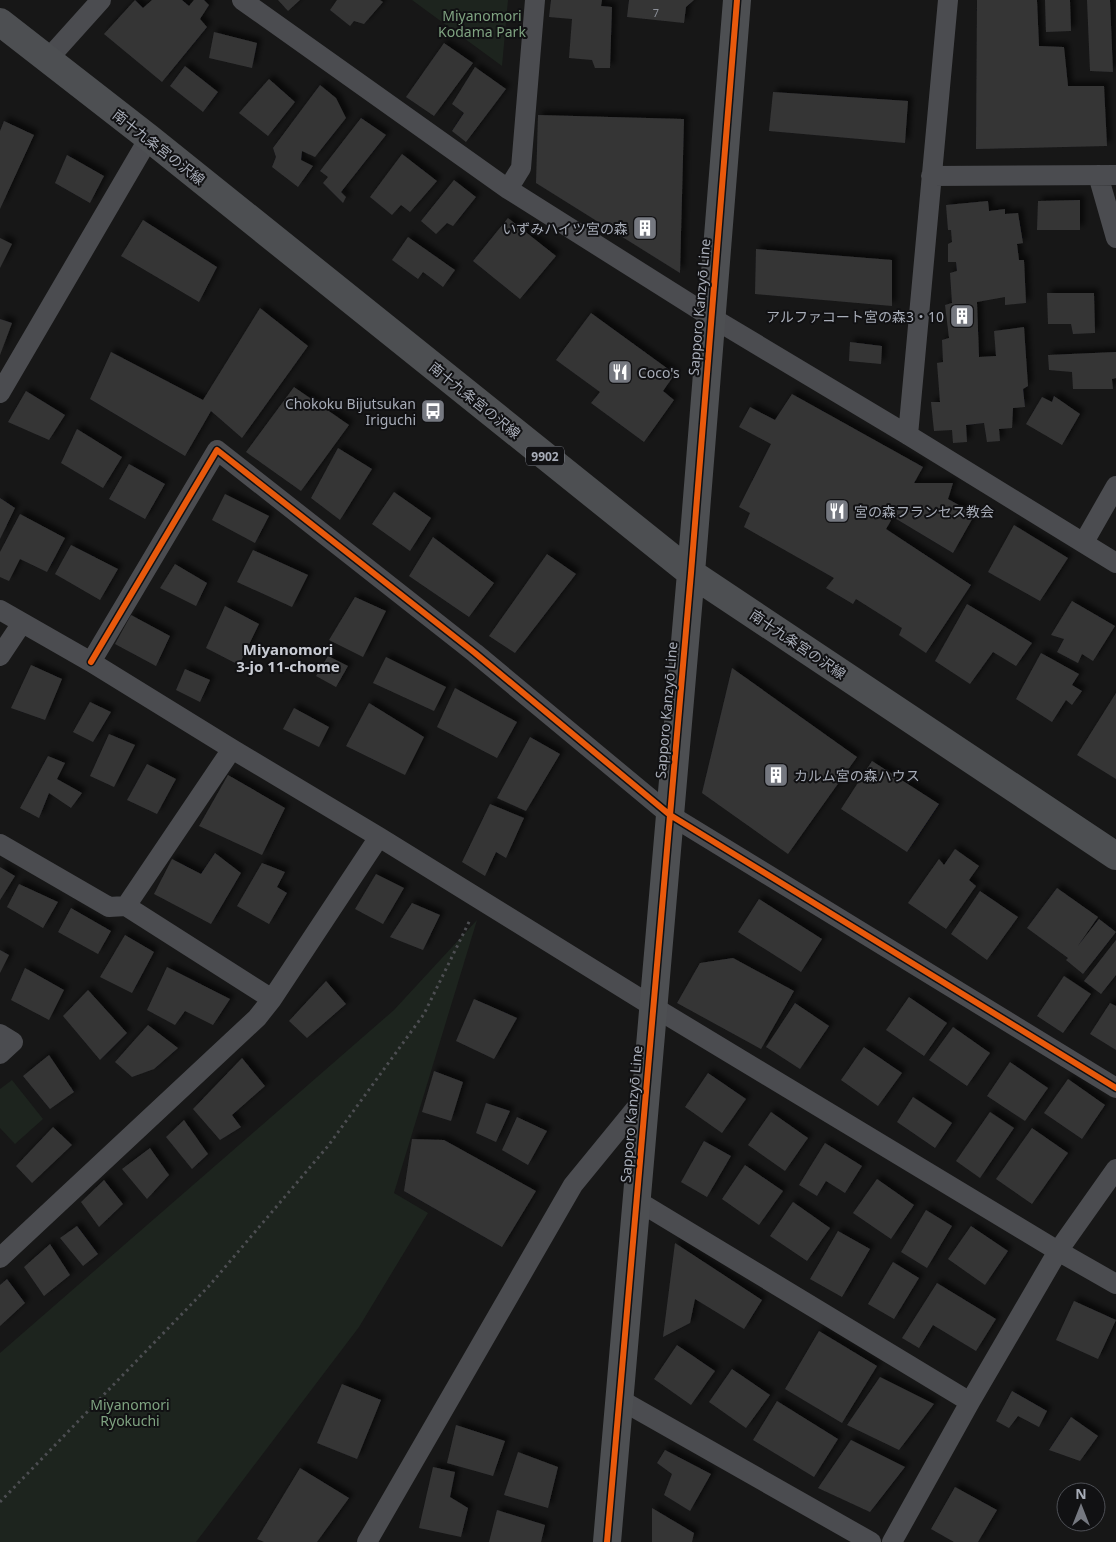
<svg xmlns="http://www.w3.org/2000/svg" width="1116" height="1542" font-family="'Noto Sans','Noto Sans JP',sans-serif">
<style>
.green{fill:#1d241e}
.building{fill:#353536;filter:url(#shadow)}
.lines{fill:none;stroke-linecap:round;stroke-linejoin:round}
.path{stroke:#4d4e52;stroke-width:3;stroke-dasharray:2.5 4;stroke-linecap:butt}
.street{stroke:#4b4c50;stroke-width:20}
.primary{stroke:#4d4f52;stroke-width:28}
.cycleway-casing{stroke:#111113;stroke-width:9}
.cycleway{stroke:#e8590c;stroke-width:6}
.labels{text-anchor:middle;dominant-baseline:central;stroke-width:4;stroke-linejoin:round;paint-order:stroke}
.number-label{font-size:11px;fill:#8b8f98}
.shield{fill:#111113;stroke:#7b7e86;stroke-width:1}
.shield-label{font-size:12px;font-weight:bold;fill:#a8adb8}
.park-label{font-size:14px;fill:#7fa381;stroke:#111113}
.street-label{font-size:14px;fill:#a8adb8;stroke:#111113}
.poi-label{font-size:14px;fill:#a8adb8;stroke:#111113;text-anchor:end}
.neighbourhood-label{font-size:15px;font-weight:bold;fill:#c9ccd4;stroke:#111113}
</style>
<defs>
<filter id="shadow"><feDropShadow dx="4.5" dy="-4.5" stdDeviation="2.5" flood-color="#0009"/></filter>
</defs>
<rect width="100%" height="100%" fill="#171717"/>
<path class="green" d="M 412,0 L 508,0 L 502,66 Z
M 477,920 L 394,1193 L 428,1213 L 359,1327 L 196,1542 L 0,1542 L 0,1353 L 394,1010 Z
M 12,1080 L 43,1119 L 15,1144 L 0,1128 L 0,1089 Z"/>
<path class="building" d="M 135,0 L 143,8 L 152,0 L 182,0 L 189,6 L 194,0 L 204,0 L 209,5 L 200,19 L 207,27 L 162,82 L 104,34 Z
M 278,0 L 300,0 L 288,11 Z
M 337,0 L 380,0 L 383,2 L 364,24 L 354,21 L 350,26 L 330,10 Z
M 551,0 L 602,0 L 601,6 L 612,7 L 610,68 L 595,68 L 592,60 L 569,58 L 572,19 L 549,17 Z
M 629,0 L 694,0 L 686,7 L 684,23 L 627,17 Z
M 977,0 L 1037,0 L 1039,46 L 1064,47 L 1068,86 L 1104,86 L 1107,146 L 976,149 Z
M 1045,0 L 1070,0 L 1071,31 L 1046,32 Z
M 1087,0 L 1110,0 L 1113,72 L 1090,71 Z
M 214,32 L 257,43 L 252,68 L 209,58 Z
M 444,43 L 473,63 L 434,116 L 406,97 Z
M 185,66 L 218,92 L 203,112 L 170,86 Z
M 475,67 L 506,89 L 466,142 L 452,131 L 464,113 L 452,104 Z
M 269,79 L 295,102 L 268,136 L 239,113 Z
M 320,85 L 336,98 L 346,118 L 315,157 L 302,151 L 301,160 L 313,166 L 298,187 L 272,167 L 276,157 L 273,148 Z
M 773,92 L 908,101 L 905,143 L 769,131 Z
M 538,115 L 684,119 L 680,273 L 536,183 Z
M 361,118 L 386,135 L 341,192 L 346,197 L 343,203 L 323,183 L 328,177 L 320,171 Z
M 4,121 L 34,135 L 0,209 L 0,131 Z
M 402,154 L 437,181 L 410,212 L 401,205 L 392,215 L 370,197 Z
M 67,155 L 104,176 L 90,203 L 55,183 Z
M 454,180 L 476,197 L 453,226 L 447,223 L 436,234 L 421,221 Z
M 1080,200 L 1080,230 L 1037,230 L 1038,201 Z
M 988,201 L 989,211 L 1005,209 L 1005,214 L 1018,213 L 1023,243 L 1017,244 L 1019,260 L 1024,260 L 1026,303 L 1005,305 L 1005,297 L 977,302 L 979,357 L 996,356 L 994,331 L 1024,327 L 1028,386 L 1023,389 L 1025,407 L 1013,408 L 1012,428 L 999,429 L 1000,441 L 987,442 L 984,423 L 966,425 L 967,442 L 953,443 L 952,430 L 934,431 L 931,402 L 940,402 L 937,363 L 943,362 L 942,340 L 949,338 L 945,305 L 952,303 L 950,273 L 957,271 L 956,262 L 948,262 L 948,244 L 952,242 L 951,230 L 948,230 L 946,205 Z
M 508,218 L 556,256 L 520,299 L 473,261 Z
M 143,220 L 217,267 L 199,302 L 121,256 Z
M 408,237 L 455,270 L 443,287 L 423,272 L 418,279 L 392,260 Z
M 0,238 L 12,244 L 0,268 Z
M 756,249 L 892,260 L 892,306 L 755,294 Z
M 1047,293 L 1094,293 L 1095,333 L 1073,334 L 1071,324 L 1048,324 Z
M 260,308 L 308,346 L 242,438 L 211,411 L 185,456 L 90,399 L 111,352 L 203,400 Z
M 591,313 L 675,374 L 663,391 L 674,400 L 644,442 L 591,403 L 600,392 L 556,360 Z
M 0,319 L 12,323 L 0,355 Z
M 850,342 L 882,346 L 881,364 L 849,361 Z
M 1116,352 L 1116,378 L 1112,379 L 1113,389 L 1073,389 L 1072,372 L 1049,370 L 1048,355 Z
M 294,387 L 349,425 L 301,491 L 246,452 Z
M 26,391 L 65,415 L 49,440 L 8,422 Z
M 792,394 L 923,467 L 914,483 L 953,483 L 948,499 L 975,514 L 953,553 L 893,517 L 886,529 L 971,585 L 926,653 L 899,635 L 902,628 L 856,599 L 853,604 L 826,588 L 834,578 L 744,527 L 750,513 L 739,507 L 771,444 L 739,427 L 750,407 L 775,420 Z
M 1054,396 L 1080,414 L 1062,445 L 1026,424 L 1042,397 L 1052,402 Z
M 77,429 L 122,457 L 103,488 L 61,463 Z
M 338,448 L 372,469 L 340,520 L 311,498 Z
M 129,464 L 165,484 L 145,519 L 109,499 Z
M 394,492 L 431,518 L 410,551 L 372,524 Z
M 225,494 L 269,516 L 255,543 L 212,520 Z
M 0,498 L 15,508 L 0,539 Z
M 20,514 L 65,538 L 47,572 L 20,559 L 9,581 L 0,577 L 0,552 Z
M 1014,525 L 1068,558 L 1040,601 L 988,572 Z
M 433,537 L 494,583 L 469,617 L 409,576 Z
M 71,545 L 118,569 L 100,600 L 55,574 Z
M 253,550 L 308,575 L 292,607 L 237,582 Z
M 547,554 L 576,574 L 515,653 L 489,636 Z
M 175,564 L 207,583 L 196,606 L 160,588 Z
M 355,597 L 386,611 L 363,657 L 329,640 Z
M 1072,601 L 1115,626 L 1093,661 L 1082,654 L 1078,663 L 1057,652 L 1064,639 L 1051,635 Z
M 967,604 L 1032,643 L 1016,666 L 993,652 L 970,684 L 935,661 Z
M 225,606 L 259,624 L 239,665 L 206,648 Z
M 131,615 L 170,636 L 156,666 L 115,644 Z
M 1041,653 L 1079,674 L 1072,685 L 1082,691 L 1072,705 L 1066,700 L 1052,722 L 1016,699 Z
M 328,656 L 348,666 L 336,687 L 316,676 Z
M 386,657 L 446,687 L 434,711 L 373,683 Z
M 31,665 L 62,679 L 45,720 L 11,708 Z
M 732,668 L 857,757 L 788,854 L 702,793 Z
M 185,669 L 210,680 L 200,702 L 176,690 Z
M 455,688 L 517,722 L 497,758 L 437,727 Z
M 1116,693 L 1116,779 L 1077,755 Z
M 90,702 L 111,712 L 93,742 L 73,732 Z
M 369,703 L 424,737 L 405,775 L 346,746 Z
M 294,708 L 329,727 L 319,747 L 283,729 Z
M 109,734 L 135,745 L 114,787 L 90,776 Z
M 530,737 L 560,754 L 526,811 L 497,798 Z
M 48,756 L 65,763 L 57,779 L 82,793 L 71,808 L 49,793 L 39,818 L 20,808 Z
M 872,761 L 939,804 L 907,852 L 841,809 Z
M 147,764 L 176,779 L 157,814 L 127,800 Z
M 228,775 L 285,808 L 262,855 L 199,826 Z
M 490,804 L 524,818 L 506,858 L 496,852 L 485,876 L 462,862 Z
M 955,849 L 979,866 L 969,880 L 976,886 L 946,929 L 908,903 L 939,859 L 944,865 Z
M 215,853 L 241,873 L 211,924 L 154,894 L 172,859 L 201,874 Z
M 262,863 L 285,872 L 277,887 L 287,893 L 269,924 L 237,906 Z
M 0,867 L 15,876 L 0,900 Z
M 376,874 L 404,888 L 383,924 L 355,909 Z
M 19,884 L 58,902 L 43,928 L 7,907 Z
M 1057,888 L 1098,917 L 1077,947 L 1099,919 L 1116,932 L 1083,974 L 1066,960 L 1068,958 L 1027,928 Z
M 980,891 L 1018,917 L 987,960 L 951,934 Z
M 759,899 L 822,939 L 801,972 L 738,932 Z
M 412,903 L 440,915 L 423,950 L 390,937 Z
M 71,908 L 111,931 L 98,954 L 58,932 Z
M 125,935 L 154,952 L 132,993 L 100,977 Z
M 1116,940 L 1116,975 L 1101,994 L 1084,981 Z
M 0,950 L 9,955 L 0,973 Z
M 733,958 L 794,991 L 761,1049 L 677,1003 L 700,963 Z
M 167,967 L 230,999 L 213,1025 L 185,1011 L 175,1025 L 147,1010 Z
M 25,968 L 64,990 L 49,1020 L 11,1000 Z
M 1064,976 L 1091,994 L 1063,1033 L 1037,1016 Z
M 326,981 L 346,1004 L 307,1038 L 289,1021 Z
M 88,990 L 127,1033 L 100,1060 L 63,1016 Z
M 909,997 L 947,1023 L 924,1056 L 886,1030 Z
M 474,999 L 517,1018 L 494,1059 L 456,1041 Z
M 795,1003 L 829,1026 L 800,1069 L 766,1047 Z
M 1110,1003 L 1116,1006 L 1116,1050 L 1090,1034 Z
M 148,1025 L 178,1048 L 154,1069 L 132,1077 L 115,1062 Z
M 953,1027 L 990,1053 L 967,1086 L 929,1060 Z
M 864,1047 L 902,1073 L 878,1106 L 841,1080 Z
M 49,1055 L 74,1092 L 50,1109 L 23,1076 Z
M 242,1058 L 265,1086 L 232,1115 L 241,1127 L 220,1140 L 193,1109 Z
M 1010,1062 L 1048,1088 L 1025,1121 L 987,1096 Z
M 434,1071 L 463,1082 L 451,1121 L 422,1112 Z
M 708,1073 L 746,1099 L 722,1133 L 685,1107 Z
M 1068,1079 L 1105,1105 L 1082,1139 L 1044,1113 Z
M 913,1097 L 952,1123 L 935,1148 L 897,1122 Z
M 486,1103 L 510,1111 L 496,1142 L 476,1133 Z
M 771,1112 L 808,1138 L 785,1171 L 748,1145 Z
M 990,1112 L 1014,1128 L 980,1178 L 956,1161 Z
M 517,1117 L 547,1131 L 528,1165 L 502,1150 Z
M 184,1120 L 208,1154 L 192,1169 L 166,1137 Z
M 53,1127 L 72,1145 L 32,1183 L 16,1166 Z
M 1032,1128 L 1068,1153 L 1032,1204 L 996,1179 Z
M 412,1139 L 444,1140 L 536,1191 L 502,1247 L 404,1191 Z
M 704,1141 L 731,1156 L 707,1197 L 681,1182 Z
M 825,1143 L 862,1166 L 845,1193 L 826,1181 L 817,1196 L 799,1185 Z
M 150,1148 L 169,1175 L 147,1199 L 122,1169 Z
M 745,1165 L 783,1191 L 759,1225 L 722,1199 Z
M 877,1179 L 914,1205 L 891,1239 L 853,1213 Z
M 104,1180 L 123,1204 L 99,1227 L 81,1202 Z
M 793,1202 L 830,1228 L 807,1261 L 770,1236 Z
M 926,1210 L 952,1226 L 927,1268 L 901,1252 Z
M 77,1226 L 98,1254 L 83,1266 L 60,1238 Z
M 971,1226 L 1008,1251 L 985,1285 L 948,1259 Z
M 838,1231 L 870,1249 L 842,1297 L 810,1279 Z
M 675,1243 L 762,1300 L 744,1329 L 695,1299 L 690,1323 L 663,1337 Z
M 50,1244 L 70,1275 L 44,1296 L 24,1267 Z
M 893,1262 L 919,1278 L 894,1319 L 868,1304 Z
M 7,1279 L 25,1303 L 0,1326 L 0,1285 Z
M 937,1283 L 996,1319 L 976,1351 L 933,1325 L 919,1348 L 902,1338 Z
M 1074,1301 L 1116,1320 L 1098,1359 L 1056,1340 Z
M 819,1331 L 877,1366 L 842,1423 L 785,1389 Z
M 677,1345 L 715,1371 L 691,1405 L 654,1379 Z
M 732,1369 L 770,1395 L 746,1428 L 709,1402 Z
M 880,1377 L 934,1404 L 899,1450 L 847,1425 Z
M 342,1384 L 381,1400 L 357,1459 L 317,1443 Z
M 1012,1391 L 1047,1411 L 1039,1427 L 1018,1416 L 1009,1428 L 996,1421 Z
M 777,1401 L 838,1439 L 814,1477 L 753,1440 Z
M 1071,1417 L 1098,1436 L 1080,1461 L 1049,1450 Z
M 456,1425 L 505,1441 L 493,1476 L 447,1463 Z
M 851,1440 L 905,1467 L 870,1512 L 818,1488 Z
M 665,1450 L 711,1474 L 690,1511 L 664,1495 L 672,1474 L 657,1463 Z
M 518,1452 L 558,1467 L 548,1508 L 504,1495 Z
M 433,1467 L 455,1472 L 450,1497 L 468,1508 L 461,1537 L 419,1528 Z
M 300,1468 L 349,1498 L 317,1542 L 264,1542 L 257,1539 Z
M 955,1487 L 997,1510 L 978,1542 L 954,1542 L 931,1529 Z
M 652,1508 L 694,1533 L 692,1542 L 652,1542 Z
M 497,1510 L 545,1525 L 541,1542 L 489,1542 Z"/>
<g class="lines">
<path class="path" d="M 0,1502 L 209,1286 L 328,1146 L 424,1014 L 470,920"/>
<path class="street" d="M 242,0 L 508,189 L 711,317 L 908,435 L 1116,563
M 48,59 L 101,0
M 1098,175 L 1116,238
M 931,176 L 1116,175
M 508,189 L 521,168 L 535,0
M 0,393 L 149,138
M 908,435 L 948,0
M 1084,542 L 1116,486
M 0,610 L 91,662 L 232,749 L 379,837 L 652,1006 L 1058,1251 L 1116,1284
M 0,656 L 22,623
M 91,662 L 217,450 L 475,653 L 670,815 L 1116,1088
M 0,844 L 109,907 L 126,906 L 272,999
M 126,906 L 232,749
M 0,1034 L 13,1042 L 0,1054
M 636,1200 L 970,1402
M 0,1258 L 257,1018 L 272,999 L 379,837
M 619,1399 L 871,1542
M 367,1542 L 573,1185 L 645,1097
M 892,1542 L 970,1402 L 1058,1251 L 1116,1169"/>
<path class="primary" d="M 0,22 L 149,138 L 691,573 L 1116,856
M 607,1542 L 691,573 L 737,0"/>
<defs>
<path id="cycleway" d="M 91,662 L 217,450 L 475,653 L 670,815 L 1116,1088
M 607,1542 L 691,573 L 737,0"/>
</defs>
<use href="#cycleway" class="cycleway-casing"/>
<use href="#cycleway" class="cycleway"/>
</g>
<defs>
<symbol id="building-square" viewBox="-11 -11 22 22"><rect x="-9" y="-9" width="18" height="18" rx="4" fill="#757880" stroke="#111113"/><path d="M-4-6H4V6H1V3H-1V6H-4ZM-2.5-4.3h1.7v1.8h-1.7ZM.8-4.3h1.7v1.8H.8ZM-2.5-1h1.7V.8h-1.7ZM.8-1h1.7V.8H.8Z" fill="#fff"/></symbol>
<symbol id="restaurant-square" viewBox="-11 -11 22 22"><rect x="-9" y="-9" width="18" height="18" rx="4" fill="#757880" stroke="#111113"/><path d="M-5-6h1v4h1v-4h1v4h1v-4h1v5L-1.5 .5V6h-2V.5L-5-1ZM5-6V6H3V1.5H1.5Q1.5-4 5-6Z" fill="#fff"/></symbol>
<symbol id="bus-square" viewBox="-11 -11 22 22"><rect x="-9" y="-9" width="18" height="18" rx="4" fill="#757880" stroke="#111113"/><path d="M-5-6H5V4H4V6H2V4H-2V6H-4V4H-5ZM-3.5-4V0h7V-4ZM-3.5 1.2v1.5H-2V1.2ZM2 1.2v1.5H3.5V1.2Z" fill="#fff"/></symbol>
</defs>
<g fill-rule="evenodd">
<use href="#building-square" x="631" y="214" width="28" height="28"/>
<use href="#building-square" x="948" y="302" width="28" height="28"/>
<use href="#restaurant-square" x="606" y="358" width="28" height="28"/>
<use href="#bus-square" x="419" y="397" width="28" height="28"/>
<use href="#restaurant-square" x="823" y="497" width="28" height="28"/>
<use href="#building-square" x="762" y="761" width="28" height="28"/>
</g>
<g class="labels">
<g class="number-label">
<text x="656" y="12">7</text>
</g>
<rect class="shield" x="526" y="446.5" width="38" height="19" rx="4"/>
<g class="shield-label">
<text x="545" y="456">9902</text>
</g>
<g class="park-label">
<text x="482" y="15">Miyanomori<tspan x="482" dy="16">Kodama Park</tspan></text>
<text x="130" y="1404">Miyanomori<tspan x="130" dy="16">Ryokuchi</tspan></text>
</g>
<g class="street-label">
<text transform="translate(159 147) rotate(38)">南十九条宮の沢線</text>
<text transform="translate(699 307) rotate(-85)">Sapporo Kanzyō Line</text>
<text transform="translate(475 400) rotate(39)">南十九条宮の沢線</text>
<text transform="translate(798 644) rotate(34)">南十九条宮の沢線</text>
<text transform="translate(666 710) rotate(-85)">Sapporo Kanzyō Line</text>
<text transform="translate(631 1114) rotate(-85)">Sapporo Kanzyō Line</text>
</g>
<g class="poi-label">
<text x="628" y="228">いずみハイツ宮の森</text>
<text x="944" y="316">アルファコート宮の森3・10</text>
<text x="638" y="372" text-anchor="start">Coco's</text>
<text x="416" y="403">Chokoku Bijutsukan<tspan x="416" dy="16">Iriguchi</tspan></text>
<text x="854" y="511" text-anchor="start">宮の森フランセス教会</text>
<text x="794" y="775" text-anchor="start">カルム宮の森ハウス</text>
</g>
<g class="neighbourhood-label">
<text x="288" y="649">Miyanomori<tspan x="288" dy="17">3-jo 11-chome</tspan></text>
</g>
</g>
<g transform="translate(1081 1507)"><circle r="24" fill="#111113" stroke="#4d4f55"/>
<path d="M0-4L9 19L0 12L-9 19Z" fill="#757880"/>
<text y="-8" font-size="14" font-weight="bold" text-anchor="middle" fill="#a8adb8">N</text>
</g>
</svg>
